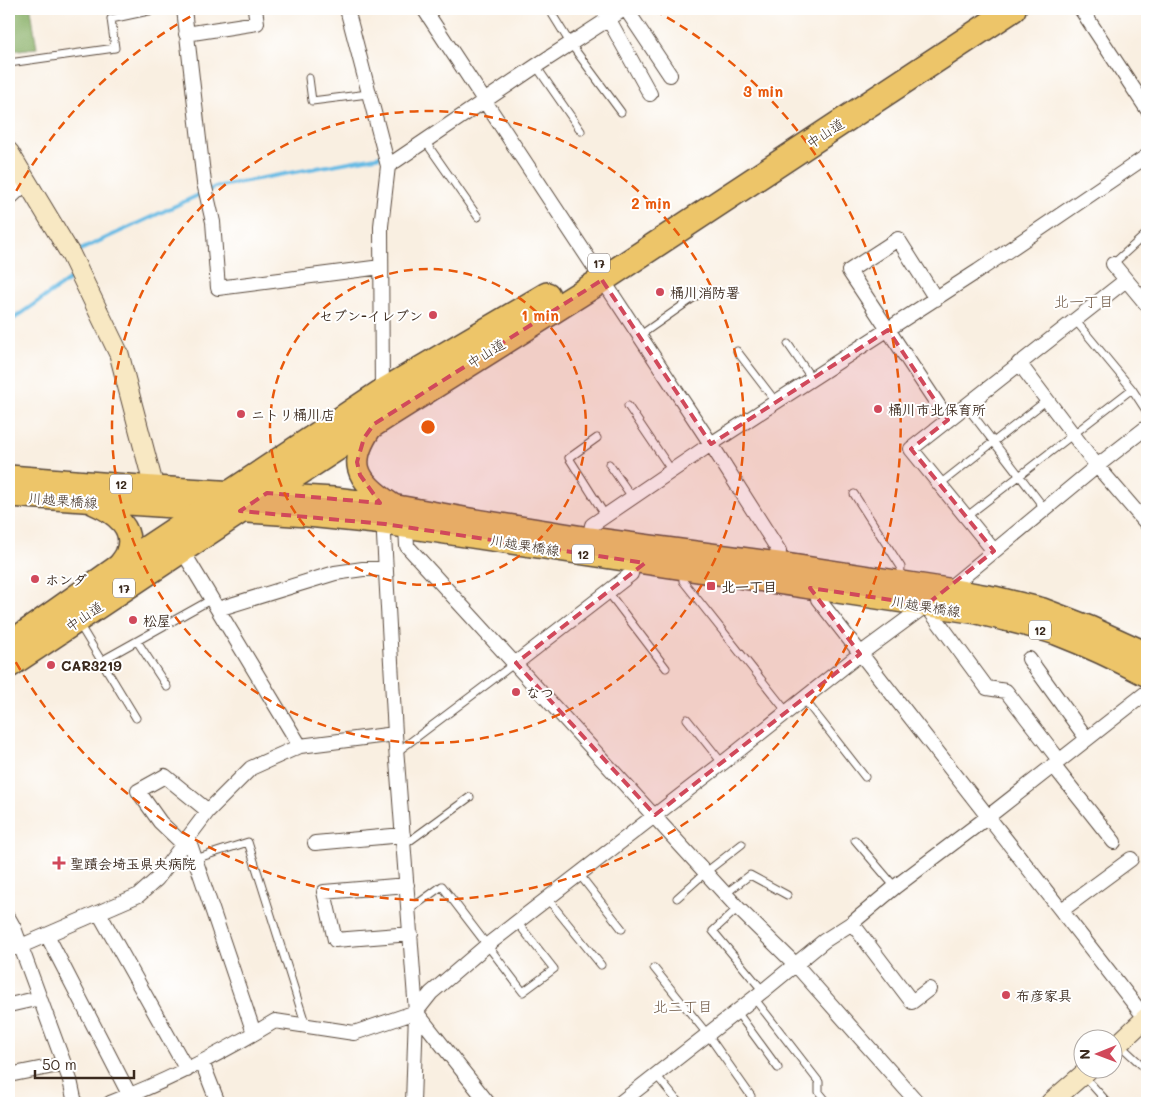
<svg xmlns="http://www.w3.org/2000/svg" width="1156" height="1112" font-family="Mali,'Klee One',sans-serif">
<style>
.forest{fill:#87af65;stroke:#616c42}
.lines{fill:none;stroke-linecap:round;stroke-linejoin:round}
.stream{stroke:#68bbe4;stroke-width:4}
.lane-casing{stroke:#58483b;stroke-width:9}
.street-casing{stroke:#58483b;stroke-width:16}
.secondary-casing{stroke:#58483b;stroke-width:21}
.primary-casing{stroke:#58483b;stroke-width:24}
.highway-casing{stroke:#58483b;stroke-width:28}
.lane{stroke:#fff;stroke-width:7}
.street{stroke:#fff;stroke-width:14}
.secondary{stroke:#f8e8c3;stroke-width:19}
.primary{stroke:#edc569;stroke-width:21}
.highway{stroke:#edc569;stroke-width:25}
.marked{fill:#d1495b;fill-opacity:0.2;stroke:#d1495b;stroke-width:4;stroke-dasharray:10 6;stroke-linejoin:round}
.ring{fill:none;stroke:#e8590c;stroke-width:2.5;stroke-dasharray:9 6}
.poi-dot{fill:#d1495b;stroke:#fff;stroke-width:2}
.labels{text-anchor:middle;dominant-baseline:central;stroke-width:4;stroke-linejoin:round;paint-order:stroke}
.shield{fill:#fff;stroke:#766a62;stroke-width:1}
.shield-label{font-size:12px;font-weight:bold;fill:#3b2a1e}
.street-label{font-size:14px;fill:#3b2a1e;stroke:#fff}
.poi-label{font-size:14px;font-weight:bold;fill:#3b2a1e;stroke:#fff;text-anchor:start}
.neighbourhood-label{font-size:15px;fill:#715a46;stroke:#fff}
.centre{fill:#e8590c;stroke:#fff;stroke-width:2.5}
.ring-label{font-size:15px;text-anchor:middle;font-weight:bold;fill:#e8590c;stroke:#fff;stroke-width:4;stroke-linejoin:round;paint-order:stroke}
</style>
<rect width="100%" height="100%" fill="#fff"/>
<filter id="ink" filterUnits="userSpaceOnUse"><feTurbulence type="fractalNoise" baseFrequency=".02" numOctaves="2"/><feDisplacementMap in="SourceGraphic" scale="10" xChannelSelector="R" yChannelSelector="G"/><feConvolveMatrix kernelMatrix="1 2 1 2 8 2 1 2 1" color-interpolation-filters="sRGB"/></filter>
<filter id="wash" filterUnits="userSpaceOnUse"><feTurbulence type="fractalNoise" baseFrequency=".0096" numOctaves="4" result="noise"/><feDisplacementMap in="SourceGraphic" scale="20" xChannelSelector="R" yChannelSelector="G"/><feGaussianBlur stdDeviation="1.12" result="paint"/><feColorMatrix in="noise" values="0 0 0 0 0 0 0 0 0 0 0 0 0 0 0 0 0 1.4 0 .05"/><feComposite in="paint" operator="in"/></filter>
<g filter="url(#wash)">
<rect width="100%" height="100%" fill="#f9efe1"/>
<path class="forest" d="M 9,9 L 31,9 L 37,48 L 9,51 Z"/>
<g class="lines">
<path class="stream" d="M 209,190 L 215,187 L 381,156
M 76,252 L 203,193
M 9,322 L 69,280 L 75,277"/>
</g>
</g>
<g filter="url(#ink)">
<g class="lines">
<defs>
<path id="lane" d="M 549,9 L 570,43 L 621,112
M 9,63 L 115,48 L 111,19 L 158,9
M 536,66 L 581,131
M 309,78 L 312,101 L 368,94
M 425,141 L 478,217
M 1113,264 L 1147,233
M 1075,320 L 1132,389 L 1147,412
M 639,336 L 699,294
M 788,344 L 812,379
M 737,351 L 776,402
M 628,406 L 672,471
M 966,406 L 1045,509
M 597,438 L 569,458 L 605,515
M 609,464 L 632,497
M 940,484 L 1047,400
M 854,494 L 901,567 L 900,580
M 966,517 L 1132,389
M 683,571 L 683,581 L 787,712
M 608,592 L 666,668
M 79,624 L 136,718
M 137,641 L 167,687
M 101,661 L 212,599
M 804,699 L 865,777
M 687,719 L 723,764
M 397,752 L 515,663
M 855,840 L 895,887
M 404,845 L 470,797
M 195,859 L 248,842 L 306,1026
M 579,874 L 622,929
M 725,894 L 750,875 L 787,895
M 547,898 L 601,965
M 677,898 L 706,872 L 742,844
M 738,908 L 713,931 L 763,991
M 409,910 L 442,886 L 523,992 L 554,969 L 517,922
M 654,968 L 708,1035 L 751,1096
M 754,998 L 819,1082 L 819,1092 L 828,1103
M 737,1012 L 778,1068
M 1120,1045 L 1147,1070
M 656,1075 L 679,1103
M 1083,1075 L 1108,1103"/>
<path id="street" d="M 184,9 L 204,183 L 213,222 L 218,288 L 381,267
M 347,9 L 388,166 L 381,226 L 382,396
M 424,9 L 711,444 L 779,551 L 778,563
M 603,9 L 650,94
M 626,9 L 670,75
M 1081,9 L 1147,109
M 186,34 L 257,23 L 255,9
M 388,166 L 536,66 L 624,9
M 9,199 L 26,183
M 1113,264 L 1147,305
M 936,299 L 898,239 L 849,271 L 948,420
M 1019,363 L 1097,466 L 1147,524
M 385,524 L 384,536 L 395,734 L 416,1012 L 413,1103
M 406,527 L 407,546 L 738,908 L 796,965 L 918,1103
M 590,538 L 592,525 L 711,444 L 978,271 L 1147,156
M 182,550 L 300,746
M 994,551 L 911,449 L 1126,280
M 819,590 L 818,599 L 1146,1019
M 946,591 L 1097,466 L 1147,427
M 926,605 L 987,688 L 1006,691 L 1059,760
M 218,609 L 335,573 L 363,569 L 386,569
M 1029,659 L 1087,739
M 516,663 L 631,574 L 633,561
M 1053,765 L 1114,842
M 188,838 L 254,1033
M 315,843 L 403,835
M 183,844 L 160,822 L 138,791 L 165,776 L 208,811
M 407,885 L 324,892 L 335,940 L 411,934
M 1062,910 L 1131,859
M 99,913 L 187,1070
M 9,919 L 14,928 L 70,1080 L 75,1103
M 852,923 L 912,1002 L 929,989
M 47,935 L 130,1096
M 9,949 L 21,946 L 139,895 L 157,879 L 208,811 L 251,768 L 300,746 L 395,734
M 9,1005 L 40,998
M 416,1012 L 488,1103
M 202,1062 L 218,1103
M 9,1075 L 64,1064
M 110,1103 C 168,1081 222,1053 275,1021 L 354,1033 L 416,1012 L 431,993 L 486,946 L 724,762 L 860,654 L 929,603
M 620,1103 L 763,991 L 824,941 L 852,923 L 895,887 L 989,816 L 1147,692"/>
<path id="secondary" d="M 9,152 L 71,255 L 119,354 L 154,487
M 1114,1048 L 1147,1017
M 1050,1103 L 1088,1070"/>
<path id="primary" d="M 374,424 C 347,462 354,479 392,504
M 9,476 L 154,487 L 334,498 L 392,505 L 470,519 L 590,538 L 778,563 L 948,589 L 994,597 L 1043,609 L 1090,627 L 1147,653
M 9,496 L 308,516 L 385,524 L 977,613 C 1003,620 1030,625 1056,634 C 1087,646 1117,660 1147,676
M 94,504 C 115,513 137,529 126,554 C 123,560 118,565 115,570"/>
<path id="highway" d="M 9,645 L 115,570 L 382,392 L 547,295
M 9,665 L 240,511 L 386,416 L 602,280 L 1013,9"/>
</defs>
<use href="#lane" class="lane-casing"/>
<use href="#street" class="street-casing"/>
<use href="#secondary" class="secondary-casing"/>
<use href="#primary" class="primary-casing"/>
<use href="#highway" class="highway-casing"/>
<use href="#lane" class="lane"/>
<use href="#street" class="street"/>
<use href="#secondary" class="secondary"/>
<use href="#primary" class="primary"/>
<use href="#highway" class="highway"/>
</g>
</g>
<path class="marked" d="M 602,280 L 711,444 L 888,330 L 948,420 L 911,449 L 994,551 L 926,605 L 810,588 L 860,654 L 655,815 L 516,663 L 645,563 L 385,524 L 240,511 L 267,493 L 380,503 L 360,475 L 357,462 L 364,438 L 374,424 Z"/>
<g class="ring">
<circle cx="428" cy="427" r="158"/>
<circle cx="428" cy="427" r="316"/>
<path d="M9 204A474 474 0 0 1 202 10M654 10A474 474 0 1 1 9 650"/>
</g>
<g class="poi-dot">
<circle cx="660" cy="292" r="5"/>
<circle cx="433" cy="315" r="5"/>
<circle cx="878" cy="409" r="5"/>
<circle cx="241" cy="414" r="5"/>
<circle cx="35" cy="579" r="5"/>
<rect x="706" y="581" width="10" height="10" rx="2.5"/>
<circle cx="133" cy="620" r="5"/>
<circle cx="51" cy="665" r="5"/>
<circle cx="516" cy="692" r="5"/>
<path d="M56.5 855.5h5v5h5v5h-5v5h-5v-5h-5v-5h5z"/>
<circle cx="1006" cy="995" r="5"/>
</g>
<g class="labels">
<g class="shield">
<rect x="588" y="253.5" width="22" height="19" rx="4"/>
<rect x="110" y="474.5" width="22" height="19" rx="4"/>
<rect x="572" y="544.5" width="22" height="19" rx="4"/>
<rect x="113" y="578.5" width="22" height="19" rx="4"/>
<rect x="1029" y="620.5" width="22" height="19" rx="4"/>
</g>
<g class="shield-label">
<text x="599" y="263">17</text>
<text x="121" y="484">12</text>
<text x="583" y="554">12</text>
<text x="124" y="588">17</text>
<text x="1040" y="630">12</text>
</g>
<g class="street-label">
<text transform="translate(825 133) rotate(-33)">中山道</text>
<text transform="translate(486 353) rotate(-32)">中山道</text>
<text transform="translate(63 500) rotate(4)">川越栗橋線</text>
<text transform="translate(525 545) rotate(9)">川越栗橋線</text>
<text transform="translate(926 606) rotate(9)">川越栗橋線</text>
<text transform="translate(84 616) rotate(-34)">中山道</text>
</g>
<g class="poi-label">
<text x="670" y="292">桶川消防署</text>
<text x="423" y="315" text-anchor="end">セブン-イレブン</text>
<text x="888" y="409">桶川市北保育所</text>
<text x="251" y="414">ニトリ桶川店</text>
<text x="45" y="579">ホンダ</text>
<text x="721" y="586">北一丁目</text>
<text x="143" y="620">松屋</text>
<text x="61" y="665">CAR3219</text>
<text x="526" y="692">なつ</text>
<text x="70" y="863">聖蹟会埼玉県央病院</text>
<text x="1016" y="995">布彦家具</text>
</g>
<g class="neighbourhood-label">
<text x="1084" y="301">北一丁目</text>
<text x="683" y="1006">北二丁目</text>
</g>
</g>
<circle cx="428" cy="427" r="8" class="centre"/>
<g class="ring-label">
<text x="763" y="97">3 min</text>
<text x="651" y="209">2 min</text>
<text x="540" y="321">1 min</text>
</g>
<rect width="1156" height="1112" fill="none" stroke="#fff" stroke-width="30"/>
<g transform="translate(1098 1054) rotate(269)"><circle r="24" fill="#ffffff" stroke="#b1aaa5"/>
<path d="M0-4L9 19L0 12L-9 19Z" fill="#d1495b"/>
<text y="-8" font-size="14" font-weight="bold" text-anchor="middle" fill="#3b2a1e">N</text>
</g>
<path d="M35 1070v8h99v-8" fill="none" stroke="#3b2a1e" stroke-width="2.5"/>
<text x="42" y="1070" font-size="15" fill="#3b2a1e" stroke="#ffffff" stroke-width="4" paint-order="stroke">50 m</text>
</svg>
